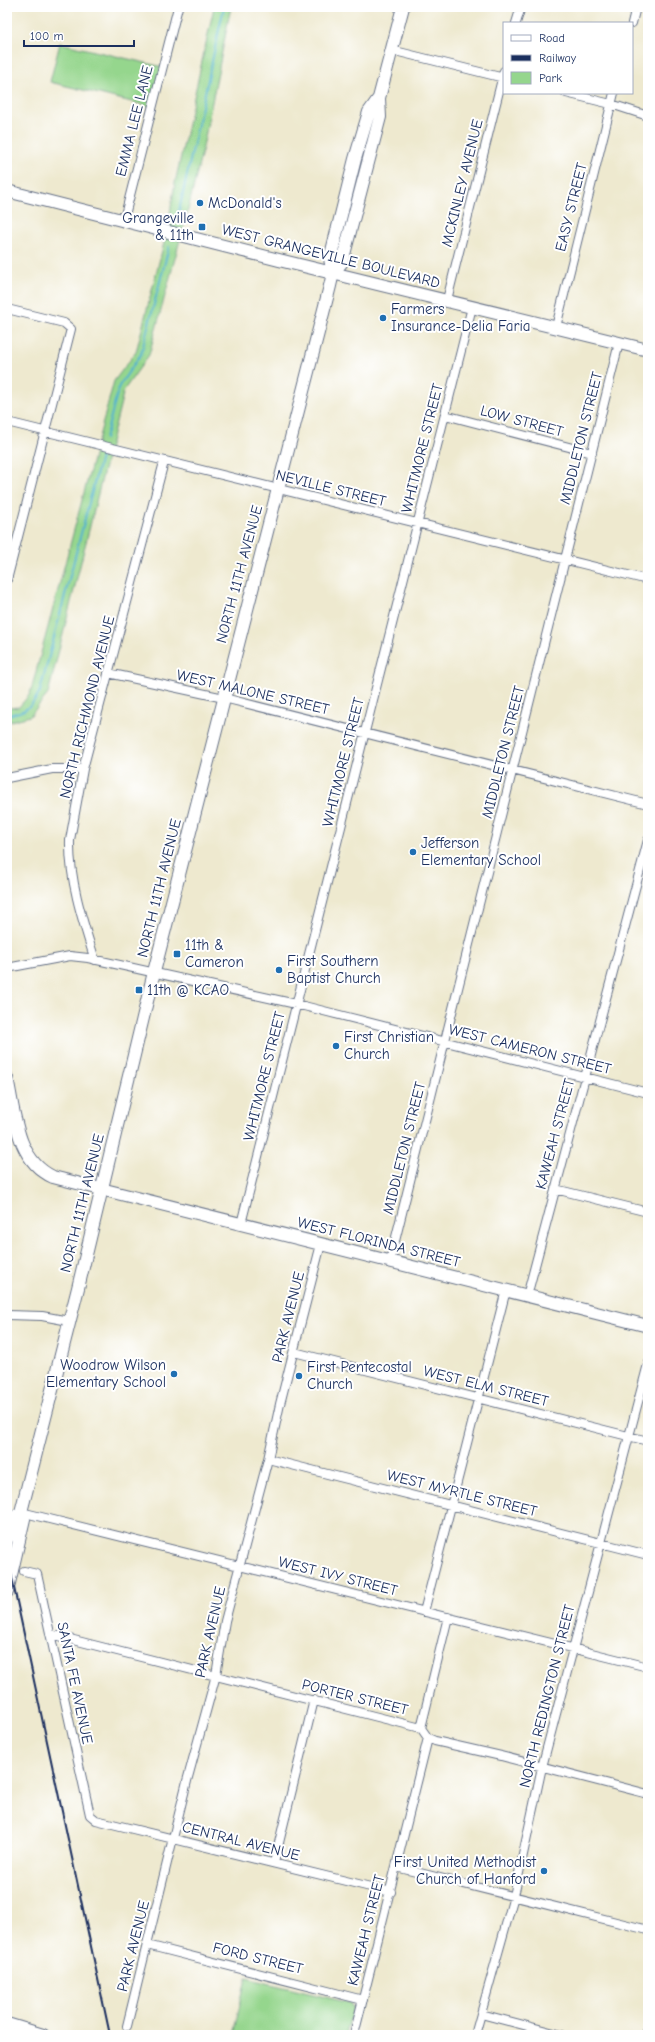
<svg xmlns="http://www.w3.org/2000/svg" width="655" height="2042" font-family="'Comic Neue',sans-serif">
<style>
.green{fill:#95d68d;stroke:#588276}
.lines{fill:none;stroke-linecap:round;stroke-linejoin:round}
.stream{stroke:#51b2d0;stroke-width:2}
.street-casing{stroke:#657086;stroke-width:10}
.secondary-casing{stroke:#657086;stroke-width:14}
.street{stroke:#fff;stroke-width:8}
.secondary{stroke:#fff;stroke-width:12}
.rail{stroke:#1b2f5e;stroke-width:2}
.poi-dot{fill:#1f6fb2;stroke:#fff;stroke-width:1.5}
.labels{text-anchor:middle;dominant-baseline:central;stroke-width:4;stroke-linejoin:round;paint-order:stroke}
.street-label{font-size:15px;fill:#1b2f5e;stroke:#fff}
.poi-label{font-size:15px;fill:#1b2f5e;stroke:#fff;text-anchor:start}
</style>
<rect width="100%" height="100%" fill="#fff"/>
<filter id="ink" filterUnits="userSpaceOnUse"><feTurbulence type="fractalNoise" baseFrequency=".025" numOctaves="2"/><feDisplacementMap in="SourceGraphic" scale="8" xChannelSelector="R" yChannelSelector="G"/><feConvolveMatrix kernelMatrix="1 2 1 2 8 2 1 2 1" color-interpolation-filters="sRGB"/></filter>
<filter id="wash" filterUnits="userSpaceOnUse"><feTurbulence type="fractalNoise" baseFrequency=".012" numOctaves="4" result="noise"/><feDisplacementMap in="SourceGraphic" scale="16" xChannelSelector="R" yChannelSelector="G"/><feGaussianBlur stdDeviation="0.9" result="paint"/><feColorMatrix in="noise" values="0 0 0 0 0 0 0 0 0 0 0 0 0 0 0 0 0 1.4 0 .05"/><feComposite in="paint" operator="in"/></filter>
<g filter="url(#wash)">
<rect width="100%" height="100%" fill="#eee9cf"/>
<path class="green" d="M 214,7 L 231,7 L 203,147 L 188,210 L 149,355 L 124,390 L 48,694 L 30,716 L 7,722 L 7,708 L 19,707 L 30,694 L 114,381 L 136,352 L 167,231 L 175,183 Z
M 60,43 L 163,67 L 152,107 L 50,82 Z
M 246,1978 L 350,2003 L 353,2008 L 346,2035 L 233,2035 Z"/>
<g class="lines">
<path class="stream" d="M 177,220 L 224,7
M 105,439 L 119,386 L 141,354 L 169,247
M 7,715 C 25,712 32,708 40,691 L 102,453"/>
</g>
</g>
<g filter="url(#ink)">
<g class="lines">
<defs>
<path id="street" d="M 516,23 L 521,7
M 632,23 L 636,7
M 391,50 L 504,78
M 566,93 L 611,104 L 648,116
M 124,219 L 178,7
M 447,300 L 504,71
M 7,309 L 64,323 L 71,329 L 7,580
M 556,327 L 614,93
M 445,415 L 592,453
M 7,422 L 648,580
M 108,673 L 224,698 L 648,804
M 7,778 L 52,769 L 83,769
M 95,960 C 83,922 69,880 70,840 L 83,769 L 164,462
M 7,968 L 70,956 L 88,958 L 296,1004 L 648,1093
M 555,1189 L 648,1212
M 241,1224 L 472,307
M 390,1261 L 619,343
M 527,1296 L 648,840
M 7,1315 L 42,1316 L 69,1321
M 294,1352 L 648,1441
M 268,1459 L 648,1555
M 21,1512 L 648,1667
M 24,1571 L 37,1574 L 90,1815 L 96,1820 L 391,1892
M 424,1612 L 506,1290
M 50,1634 L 421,1728 L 428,1738 L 435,1741 L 501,1756 L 648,1794
M 421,1728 L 448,1617
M 274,1863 L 314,1700
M 396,1867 L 648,1930
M 147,1945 L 363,2000
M 481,2014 L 562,2035
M 127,2026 L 187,1781 L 216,1675 L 225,1621 L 268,1459 L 280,1404 L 321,1244
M 354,2035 L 428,1738
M 475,2035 L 514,1896 L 542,1767 L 648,1364
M 646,2035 L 648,2028"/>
<path id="secondary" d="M 7,191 L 279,260 L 648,350
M 333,273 L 342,262 L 380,117 L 379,98 L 403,7
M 7,1078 C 15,1114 16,1160 53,1177 L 648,1326
M 7,1539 L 12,1519 L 21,1512
M 7,1592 L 24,1519 L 21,1512 L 78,1288 L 154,972 L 330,286 L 333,273 L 330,259 L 355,159 L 369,112 L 379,98
M 7,2024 L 43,2035"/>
</defs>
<use href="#street" class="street-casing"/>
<use href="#secondary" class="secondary-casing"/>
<use href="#street" class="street"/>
<use href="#secondary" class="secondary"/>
<path class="rail" d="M 7,1555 L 110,2035"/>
</g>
</g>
<g class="poi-dot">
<circle cx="200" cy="203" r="4"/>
<rect x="198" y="223" width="8" height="8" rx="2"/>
<circle cx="383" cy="318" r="4"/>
<circle cx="413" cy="852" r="4"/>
<rect x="173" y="950" width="8" height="8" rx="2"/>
<circle cx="279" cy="970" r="4"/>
<rect x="135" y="986" width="8" height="8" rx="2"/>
<circle cx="336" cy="1046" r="4"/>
<circle cx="174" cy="1374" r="4"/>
<circle cx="299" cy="1376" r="4"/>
<circle cx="544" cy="1871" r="4"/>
</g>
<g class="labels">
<g class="street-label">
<text transform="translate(134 121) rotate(-76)">EMMA LEE LANE</text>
<text transform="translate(462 183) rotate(-76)">MCKINLEY AVENUE</text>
<text transform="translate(571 207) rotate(-76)">EASY STREET</text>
<text transform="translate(331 256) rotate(14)">WEST GRANGEVILLE BOULEVARD</text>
<text transform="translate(522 421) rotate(15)">LOW STREET</text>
<text transform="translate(581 438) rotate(-76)">MIDDLETON STREET</text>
<text transform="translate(422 448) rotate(-76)">WHITMORE STREET</text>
<text transform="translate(331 488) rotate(14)">NEVILLE STREET</text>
<text transform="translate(239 574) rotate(-75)">NORTH 11TH AVENUE</text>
<text transform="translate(253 692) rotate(13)">WEST MALONE STREET</text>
<text transform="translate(87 707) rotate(-76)">NORTH RICHMOND AVENUE</text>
<text transform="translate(503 752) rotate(-76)">MIDDLETON STREET</text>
<text transform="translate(343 762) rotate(-76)">WHITMORE STREET</text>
<text transform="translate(159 888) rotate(-76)">NORTH 11TH AVENUE</text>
<text transform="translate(530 1049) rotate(14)">WEST CAMERON STREET</text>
<text transform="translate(264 1076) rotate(-76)">WHITMORE STREET</text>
<text transform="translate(555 1134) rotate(-75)">KAWEAH STREET</text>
<text transform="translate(404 1148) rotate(-76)">MIDDLETON STREET</text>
<text transform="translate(82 1203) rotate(-76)">NORTH 11TH AVENUE</text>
<text transform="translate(379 1242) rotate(14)">WEST FLORINDA STREET</text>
<text transform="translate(288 1317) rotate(-76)">PARK AVENUE</text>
<text transform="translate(486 1386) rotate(14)">WEST ELM STREET</text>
<text transform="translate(462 1493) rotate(14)">WEST MYRTLE STREET</text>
<text transform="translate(338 1576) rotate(14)">WEST IVY STREET</text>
<text transform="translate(210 1632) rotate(-77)">PARK AVENUE</text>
<text transform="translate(75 1683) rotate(78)">SANTA FE AVENUE</text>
<text transform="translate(547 1696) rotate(-76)">NORTH REDINGTON STREET</text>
<text transform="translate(355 1697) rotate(14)">PORTER STREET</text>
<text transform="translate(241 1841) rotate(14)">CENTRAL AVENUE</text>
<text transform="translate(366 1930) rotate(-76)">KAWEAH STREET</text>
<text transform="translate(133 1946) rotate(-76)">PARK AVENUE</text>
<text transform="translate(258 1958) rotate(14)">FORD STREET</text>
</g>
<g class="poi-label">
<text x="208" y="203">McDonald's</text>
<text x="194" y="218" text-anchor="end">Grangeville<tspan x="194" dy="17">&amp; 11th</tspan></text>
<text x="391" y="309">Farmers<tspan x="391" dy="17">Insurance-Delia Faria</tspan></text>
<text x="421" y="843">Jefferson<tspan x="421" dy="17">Elementary School</tspan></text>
<text x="185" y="945">11th &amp;<tspan x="185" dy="17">Cameron</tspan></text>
<text x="287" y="961">First Southern<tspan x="287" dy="17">Baptist Church</tspan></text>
<text x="147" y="990">11th @ KCAO</text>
<text x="344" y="1037">First Christian<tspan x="344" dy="17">Church</tspan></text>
<text x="166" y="1365" text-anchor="end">Woodrow Wilson<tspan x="166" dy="17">Elementary School</tspan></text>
<text x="307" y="1367">First Pentecostal<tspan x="307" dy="17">Church</tspan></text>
<text x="536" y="1862" text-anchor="end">First United Methodist<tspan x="536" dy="17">Church of Hanford</tspan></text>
</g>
</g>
<rect width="655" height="2042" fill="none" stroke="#fff" stroke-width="24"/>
<rect x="503" y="22" width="130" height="72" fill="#ffffff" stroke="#a4acbf"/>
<rect x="511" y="35" width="20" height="6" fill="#ffffff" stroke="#a4acbf"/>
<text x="539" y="42" font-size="12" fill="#1b2f5e">Road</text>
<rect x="511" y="55" width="20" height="6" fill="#1b2f5e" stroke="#a4acbf"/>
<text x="539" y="62" font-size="12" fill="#1b2f5e">Railway</text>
<rect x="511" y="72" width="20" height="12" fill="#95d68d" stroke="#a4acbf"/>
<text x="539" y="82" font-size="12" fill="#1b2f5e">Park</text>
<path d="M24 40v6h110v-6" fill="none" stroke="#1b2f5e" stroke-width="2"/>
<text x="30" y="40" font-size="12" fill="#1b2f5e" stroke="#ffffff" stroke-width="3" paint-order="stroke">100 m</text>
</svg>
